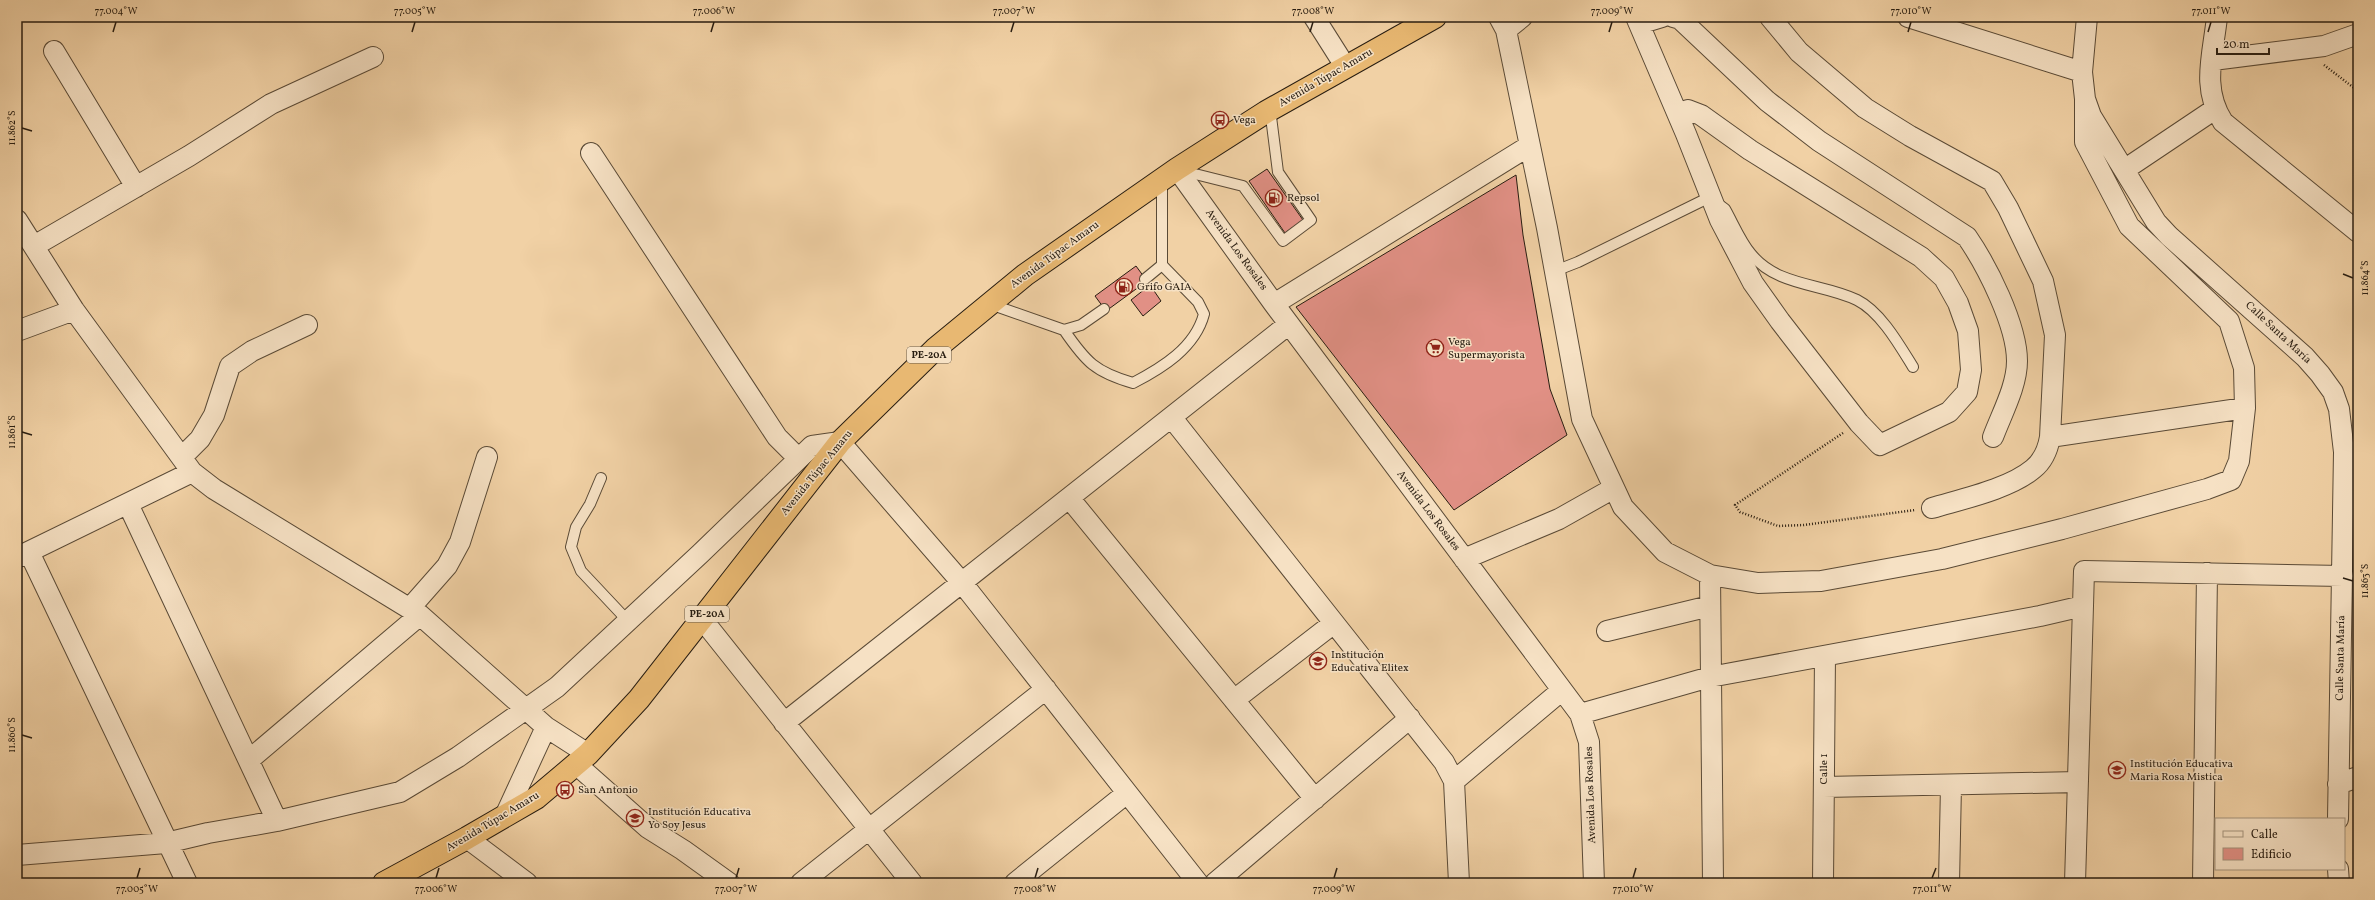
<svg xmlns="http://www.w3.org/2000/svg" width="2375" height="900" font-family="Vollkorn,serif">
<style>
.building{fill:#e19085;stroke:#281d11}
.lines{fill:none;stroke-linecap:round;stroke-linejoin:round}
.lane-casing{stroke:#5a4a36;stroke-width:12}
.street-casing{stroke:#5a4a36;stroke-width:22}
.highway-casing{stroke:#281d11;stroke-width:24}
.path{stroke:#281d11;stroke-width:2.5;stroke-dasharray:1 2;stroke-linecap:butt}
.lane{stroke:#f6e1c4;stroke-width:10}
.street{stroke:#f6e1c4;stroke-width:20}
.highway{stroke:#e8b872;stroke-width:22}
.ticks{fill:none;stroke:#281d11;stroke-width:1.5}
.labels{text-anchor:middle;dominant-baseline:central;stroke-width:3;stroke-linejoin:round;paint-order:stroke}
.shield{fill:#f6e1c4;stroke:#665847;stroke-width:1}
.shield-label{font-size:10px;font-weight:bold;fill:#281d11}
.street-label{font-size:11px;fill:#281d11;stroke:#f6e1c4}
.poi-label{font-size:11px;fill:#281d11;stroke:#f6e1c4;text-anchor:start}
.neatline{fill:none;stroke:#281d11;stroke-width:1.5}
.ticks-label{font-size:10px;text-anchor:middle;fill:#281d11}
</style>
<rect width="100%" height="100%" fill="#f1d1a5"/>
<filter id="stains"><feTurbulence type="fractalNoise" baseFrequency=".005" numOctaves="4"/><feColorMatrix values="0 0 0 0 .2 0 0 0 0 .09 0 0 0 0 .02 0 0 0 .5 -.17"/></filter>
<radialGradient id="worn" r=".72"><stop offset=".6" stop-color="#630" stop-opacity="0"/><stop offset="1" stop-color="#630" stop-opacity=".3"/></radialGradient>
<path class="building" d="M 1267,169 L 1303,220 L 1285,233 L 1249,181 Z
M 1516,175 L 1523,235 L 1550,389 L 1567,435 L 1454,510 L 1296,307 Z
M 1136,266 L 1147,281 L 1106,311 L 1095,296 Z
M 1150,285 L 1161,301 L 1143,316 L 1131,300 Z"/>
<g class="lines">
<defs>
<path id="lane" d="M 1179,170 L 1243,186 L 1283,241 L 1311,220 L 1278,172 L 1270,109
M 1721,206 L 1725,209 C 1733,223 1740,241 1751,254 C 1778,287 1822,283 1857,300 C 1881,312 1900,346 1913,367
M 1555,271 L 1578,262 L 1710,197
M 1145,279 L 1162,265 L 1162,180
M 990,304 L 1064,330 L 1081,325 L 1104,309
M 1064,330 C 1086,362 1095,372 1133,383 C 1162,368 1195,348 1204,314 L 1198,302 L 1162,265
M 601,478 L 590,504 L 576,527 L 571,547 L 581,571 L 627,620"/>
<path id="street" d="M 1314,17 L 1345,66
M 1499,17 L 1506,30 L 1547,228 L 1582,419 L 1623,507 L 1665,552 L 1710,575 L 1758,583 L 1821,581 L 1942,559 L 2062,529 L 2207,489 L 2231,480 L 2239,461 L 2245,408 L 2244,368 L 2229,321 L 2129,226 L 2085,142 L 2085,99
M 1636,17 L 1686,134 L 1720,220 L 1753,283 L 1780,321 L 1859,423 L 1880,445 L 1949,412 L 1967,392 L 1971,370 L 1968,331 L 1958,303 L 1944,278 L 1921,257 L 1750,150 L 1701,115 L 1688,110 L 1678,114
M 1673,17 L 1680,19 L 1767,101 L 1819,141 L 1967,237 C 1987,266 2017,325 2017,361 C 2017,386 2002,413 1993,437
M 1770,17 L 1799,52 L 1865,108 L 1910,136 L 1992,181 L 2008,208 L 2043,281 L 2055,335 L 2050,437 C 2048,449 2043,461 2033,469 C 2009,489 1962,499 1932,508
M 1908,17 L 2082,72
M 2087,17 L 2082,72 L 2085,99 L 2091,116 L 2156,222 L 2169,236 L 2305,357 L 2320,374 L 2333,392 L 2339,409 L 2344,452 L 2338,819
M 2217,17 C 2213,55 2201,88 2223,122 L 2358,232
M 1639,24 L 1662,17
M 1506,30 L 1522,17
M 54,51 L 136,187
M 2213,60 L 2324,46 L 2358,34
M 591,153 L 777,437 L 798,458
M 1177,169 L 1274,304 L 1580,714 L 1589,742 L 1594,883
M 2124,170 L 2215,109
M 17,220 L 74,310 L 192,472 L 214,489 L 420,615 L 546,727 L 505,816
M 34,246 L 189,156 L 271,104 L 373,57
M 1274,304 L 1529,146
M 17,331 L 74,310
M 1172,418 L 1444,762 L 1454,781 L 1459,883
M 2050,437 L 2245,408
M 182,457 L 200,439 L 214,415 L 230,366 L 252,351 L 307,325
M 1070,499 L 1315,799
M 128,504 L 277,821
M 29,552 L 187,883
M 18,557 L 192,472
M 1464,559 L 1559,519 L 1614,488
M 1710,575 L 1713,883
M 410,608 L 447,566 L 460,542 L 487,457
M 702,619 L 912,883
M 1607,631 L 1710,606
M 1234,700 L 1334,623
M 1580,714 L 1710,677 L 2040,616 L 2083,606
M 784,723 L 1289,324
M 546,727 L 588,754
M 249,760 L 420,615
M 577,765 L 648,828 L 683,850 L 729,883
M 1454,781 L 1561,691
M 2338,784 L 2358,777
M 1824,787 L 2078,782
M 467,838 L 527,883
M 17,855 L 166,843 L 208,833 L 277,821 L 400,792 L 458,757 L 557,687 L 700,554 L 812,446 L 840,442 L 963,584 L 1198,883
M 2338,869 L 2339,883
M 801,883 L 1046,689
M 1015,883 L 1127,793
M 1215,883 L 1410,718
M 1823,883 L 1825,656
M 1949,883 L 1951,785
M 2075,883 L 2084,571 L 2343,576
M 2203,883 L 2207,573"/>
<path id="highway" d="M 384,883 L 467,838 L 536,798 L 588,754 L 639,699 L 840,442 L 935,349 L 1025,275 L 1177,169 L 1266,112 L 1435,17"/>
</defs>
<use href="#lane" class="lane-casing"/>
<use href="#street" class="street-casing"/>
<use href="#highway" class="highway-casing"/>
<path class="path" d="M 2324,65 L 2358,91
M 1843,433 L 1735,505 L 1740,512 L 1778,526 L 1804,525 L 1915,510"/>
<use href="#lane" class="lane"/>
<use href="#street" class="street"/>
<use href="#highway" class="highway"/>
</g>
<path class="ticks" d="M 113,32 L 116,22M 412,32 L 415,22M 711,32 L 714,22M 1011,32 L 1014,22M 1310,32 L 1313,22M 1609,32 L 1612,22M 1908,32 L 1911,22M 2208,32 L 2211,22M 22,128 L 32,131M 2343,274 L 2353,278M 22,432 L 32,435M 2343,578 L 2353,581M 22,735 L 32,738M 137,878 L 140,868M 436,878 L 439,868M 736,878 L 739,868M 1035,878 L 1038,868M 1334,878 L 1337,868M 1633,878 L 1636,868M 1932,878 L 1936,868"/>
<defs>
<symbol id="bus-ring" viewBox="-11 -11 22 22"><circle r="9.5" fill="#f6e1c4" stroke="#8f2418" stroke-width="1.5"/><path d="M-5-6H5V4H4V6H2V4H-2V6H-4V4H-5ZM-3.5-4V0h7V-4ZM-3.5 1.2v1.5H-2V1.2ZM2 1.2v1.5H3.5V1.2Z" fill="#8f2418"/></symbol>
<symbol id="fuel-ring" viewBox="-11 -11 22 22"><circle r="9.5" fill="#f6e1c4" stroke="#8f2418" stroke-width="1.5"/><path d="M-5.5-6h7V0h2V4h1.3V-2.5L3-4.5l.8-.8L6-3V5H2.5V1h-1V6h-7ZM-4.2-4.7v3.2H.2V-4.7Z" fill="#8f2418"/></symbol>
<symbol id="supermarket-ring" viewBox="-11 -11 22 22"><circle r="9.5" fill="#f6e1c4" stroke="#8f2418" stroke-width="1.5"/><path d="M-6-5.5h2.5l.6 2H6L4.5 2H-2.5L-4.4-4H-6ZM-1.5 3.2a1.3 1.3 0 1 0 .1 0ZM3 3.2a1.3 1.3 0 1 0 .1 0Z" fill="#8f2418"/></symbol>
<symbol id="school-ring" viewBox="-11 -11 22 22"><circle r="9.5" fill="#f6e1c4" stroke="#8f2418" stroke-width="1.5"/><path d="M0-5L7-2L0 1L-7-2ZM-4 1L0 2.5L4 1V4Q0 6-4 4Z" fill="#8f2418"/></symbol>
</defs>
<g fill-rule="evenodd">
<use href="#bus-ring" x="1210" y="110" width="20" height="20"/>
<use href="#fuel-ring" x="1264" y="188" width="20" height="20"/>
<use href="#fuel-ring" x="1114" y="277" width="20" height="20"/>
<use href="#supermarket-ring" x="1425" y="338" width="20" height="20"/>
<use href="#school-ring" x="1308" y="651" width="20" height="20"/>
<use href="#school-ring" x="2107" y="760" width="20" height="20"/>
<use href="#bus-ring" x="555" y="780" width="20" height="20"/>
<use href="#school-ring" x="625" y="808" width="20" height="20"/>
</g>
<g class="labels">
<g class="shield">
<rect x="907" y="347" width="44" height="16" rx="3"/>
<rect x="685" y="606" width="44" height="16" rx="3"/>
</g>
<g class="shield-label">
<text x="929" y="355">PE-20A</text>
<text x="707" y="614">PE-20A</text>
</g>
<g class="street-label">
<text transform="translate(1326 78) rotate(-30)">Avenida Túpac Amaru</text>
<text transform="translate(1236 250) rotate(54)">Avenida Los Rosales</text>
<text transform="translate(1055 255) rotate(-36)">Avenida Túpac Amaru</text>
<text transform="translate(2278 333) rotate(43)">Calle Santa María</text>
<text transform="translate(817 473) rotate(-51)">Avenida Túpac Amaru</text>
<text transform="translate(1428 511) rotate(53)">Avenida Los Rosales</text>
<text transform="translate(2341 658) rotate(-89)">Calle Santa María</text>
<text transform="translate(1824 769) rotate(-90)">Calle 1</text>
<text transform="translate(1591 795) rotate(-92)">Avenida Los Rosales</text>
<text transform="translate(493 822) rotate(-31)">Avenida Túpac Amaru</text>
</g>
<g class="poi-label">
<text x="1233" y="120">Vega</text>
<text x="1287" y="198">Repsol</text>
<text x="1137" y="287">Grifo GAIA</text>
<text x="1448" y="342">Vega<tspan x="1448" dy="13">Supermayorista</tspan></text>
<text x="1331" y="655">Institución<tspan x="1331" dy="13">Educativa Elitex</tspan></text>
<text x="2130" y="764">Institución Educativa<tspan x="2130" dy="13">Maria Rosa Mistica</tspan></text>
<text x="578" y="790">San Antonio</text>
<text x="648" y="812">Institución Educativa<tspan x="648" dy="13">Yo Soy Jesus</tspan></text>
</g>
</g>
<rect width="2375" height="900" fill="none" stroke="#f1d1a5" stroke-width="44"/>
<rect x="2215" y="818" width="130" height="52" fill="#f6e1c4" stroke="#a4937c"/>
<rect x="2223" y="831" width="20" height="6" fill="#f6e1c4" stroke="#a4937c"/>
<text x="2251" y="838" font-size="12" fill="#281d11">Calle</text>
<rect x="2223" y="848" width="20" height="12" fill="#e19085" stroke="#a4937c"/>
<text x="2251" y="858" font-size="12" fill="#281d11">Edificio</text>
<path d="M2217 48v6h52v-6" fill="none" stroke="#281d11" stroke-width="2"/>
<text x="2223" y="48" font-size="12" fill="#281d11" stroke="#f6e1c4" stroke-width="3" paint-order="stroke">20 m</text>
<rect x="22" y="22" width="2331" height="856" class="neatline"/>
<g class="ticks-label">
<text x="116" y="14">77.004°W</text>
<text x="415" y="14">77.005°W</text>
<text x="714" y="14">77.006°W</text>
<text x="1014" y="14">77.007°W</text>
<text x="1313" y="14">77.008°W</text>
<text x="1612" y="14">77.009°W</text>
<text x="1911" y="14">77.010°W</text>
<text x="2211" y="14">77.011°W</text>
<text transform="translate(11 128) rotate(-90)" y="4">11.862°S</text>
<text transform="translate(2364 278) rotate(-90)" y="4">11.864°S</text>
<text transform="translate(11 432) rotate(-90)" y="4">11.861°S</text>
<text transform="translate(2364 581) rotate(-90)" y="4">11.863°S</text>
<text transform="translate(11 735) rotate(-90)" y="4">11.860°S</text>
<text x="137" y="892">77.005°W</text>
<text x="436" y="892">77.006°W</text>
<text x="736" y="892">77.007°W</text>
<text x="1035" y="892">77.008°W</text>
<text x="1334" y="892">77.009°W</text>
<text x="1633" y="892">77.010°W</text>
<text x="1932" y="892">77.011°W</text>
</g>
<rect width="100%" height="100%" filter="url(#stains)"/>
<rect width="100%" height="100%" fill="url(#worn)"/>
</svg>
